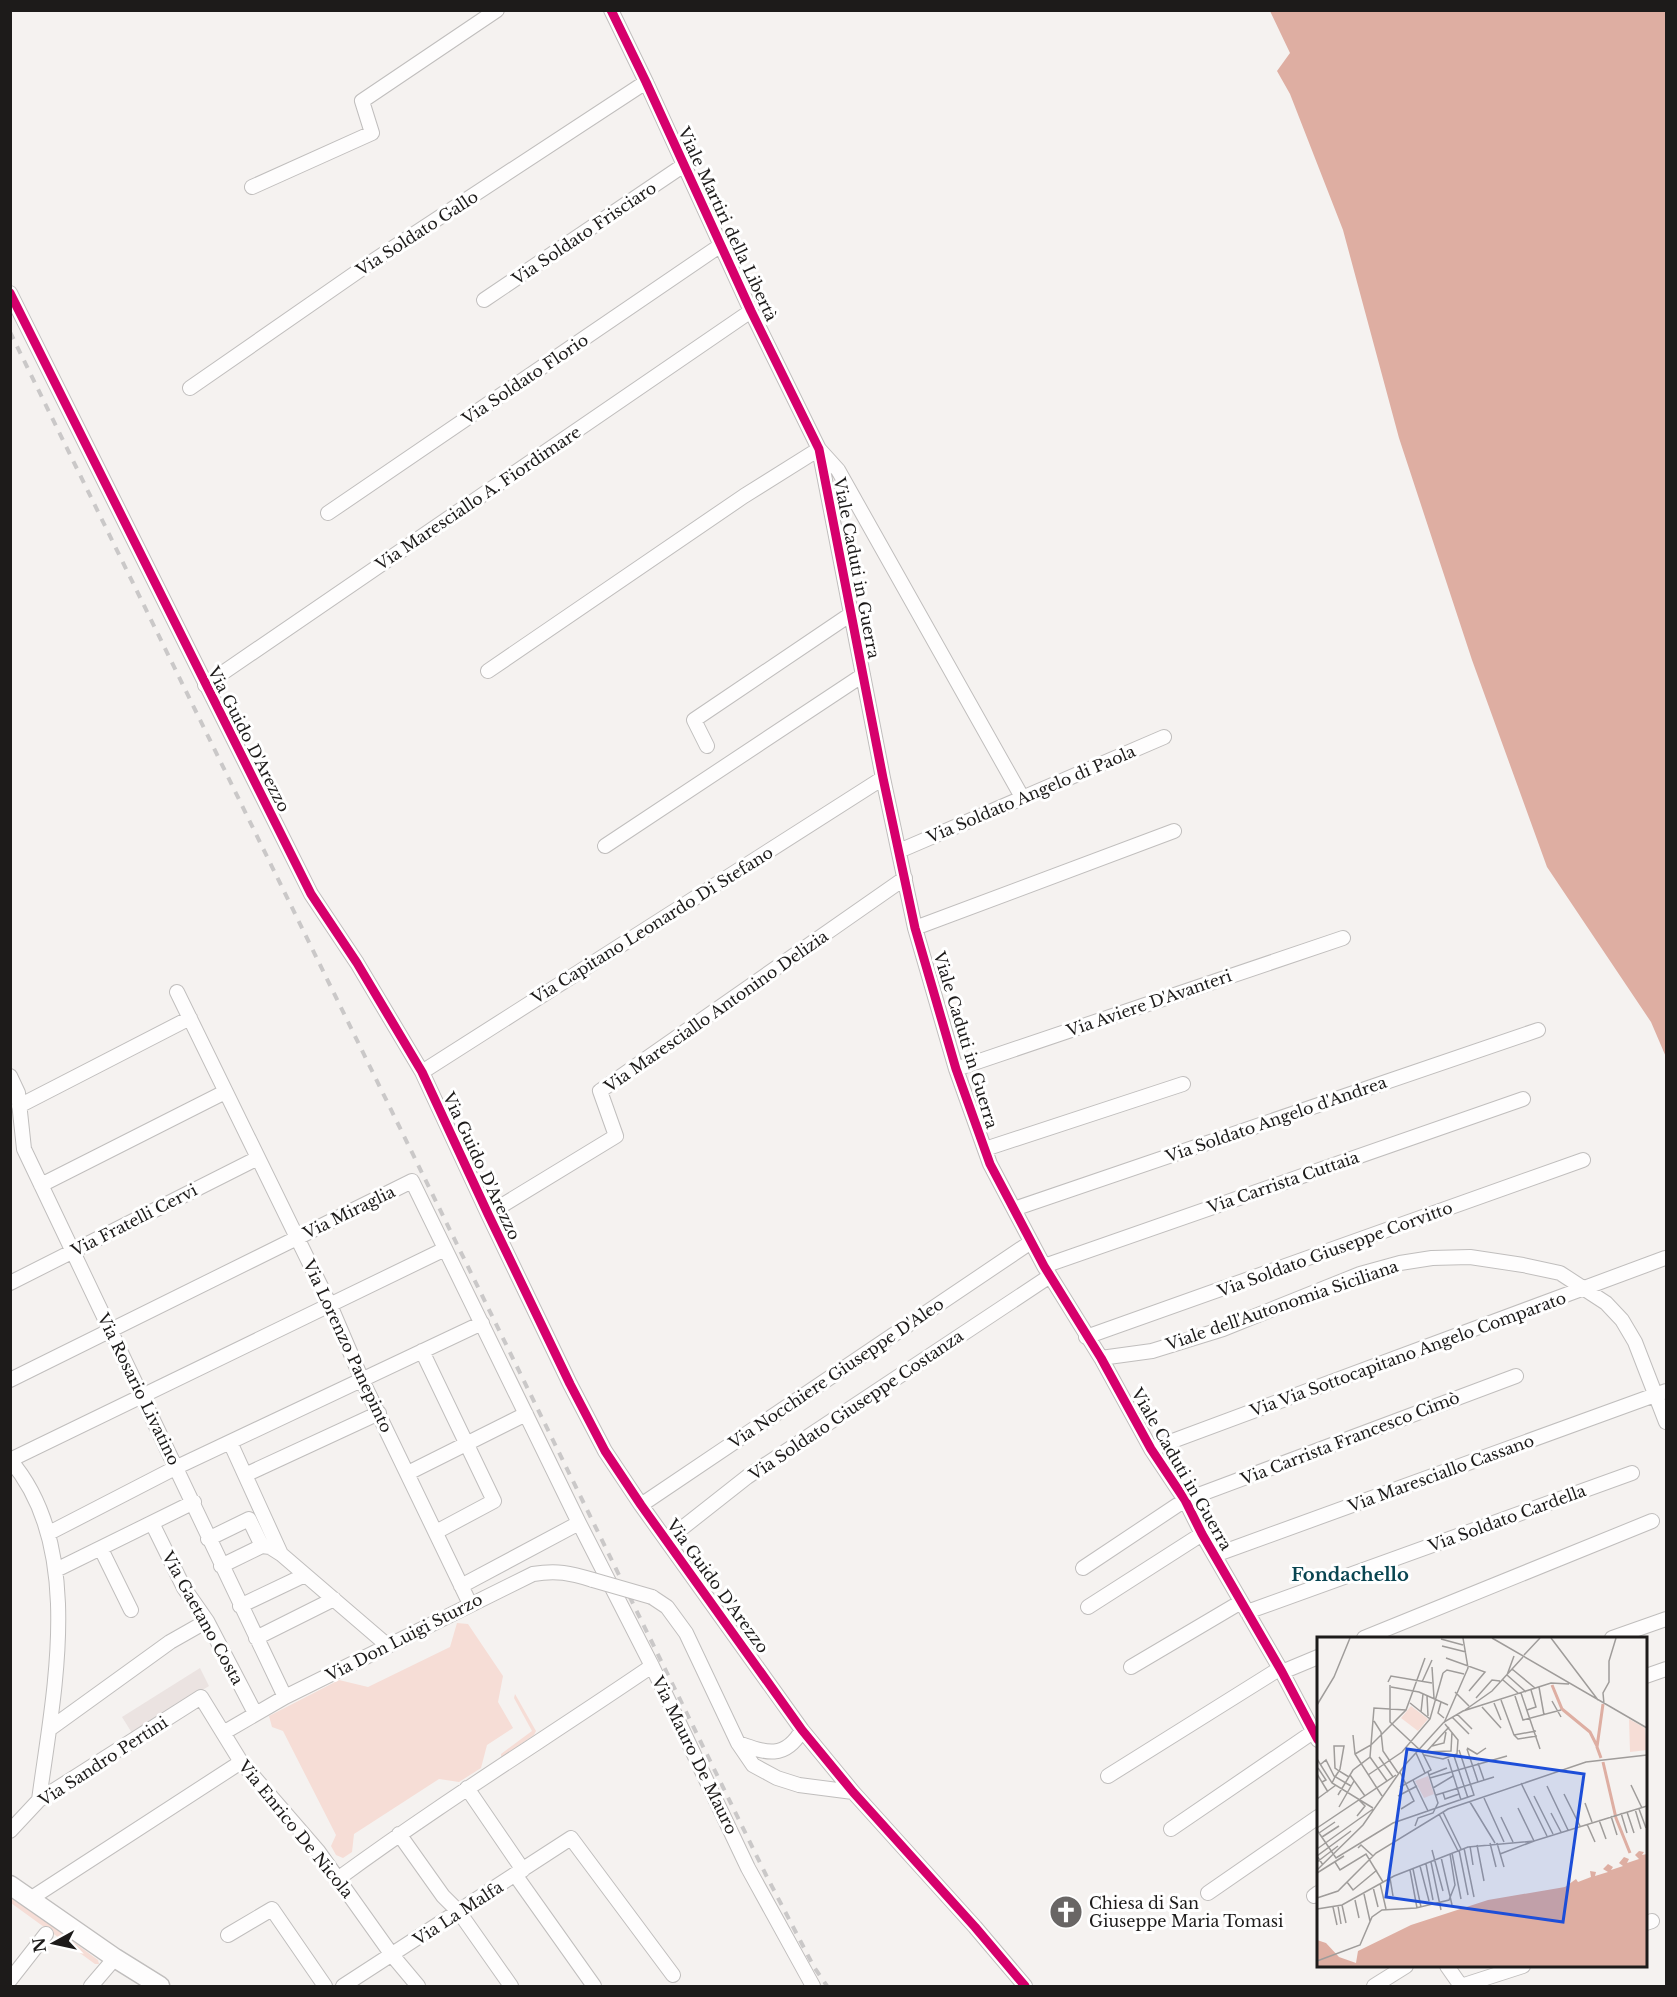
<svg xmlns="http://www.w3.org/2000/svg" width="1677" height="1997" font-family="'Libre Baskerville',serif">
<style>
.built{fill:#ebe3e1}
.green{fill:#f6ddd6}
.water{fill:#deaea2}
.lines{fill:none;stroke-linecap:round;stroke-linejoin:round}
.minor-casing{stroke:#c0bebd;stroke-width:16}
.major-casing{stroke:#c0bebd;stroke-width:21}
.minor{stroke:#fefdfd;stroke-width:14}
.major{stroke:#fefdfd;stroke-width:18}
.rail{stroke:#cac8c8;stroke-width:4;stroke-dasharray:8 8;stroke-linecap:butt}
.minor-bridge-casing{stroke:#c0bebd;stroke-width:16;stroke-linecap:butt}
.minor-bridge{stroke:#fefdfd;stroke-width:14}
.cycleway-casing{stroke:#fff;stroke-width:13}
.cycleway{stroke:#d6006c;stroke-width:9}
.labels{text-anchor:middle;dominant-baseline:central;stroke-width:6;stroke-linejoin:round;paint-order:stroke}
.street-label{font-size:16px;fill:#1d1b1a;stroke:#fff}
.poi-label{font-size:16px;fill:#1d1b1a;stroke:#fff;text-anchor:start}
.neighbourhood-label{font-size:18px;font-weight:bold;fill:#094551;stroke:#fff}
.inset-river{fill:none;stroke:#deaea2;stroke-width:3}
.inset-road{fill:none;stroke:#9f9c9a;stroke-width:1.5}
.view{fill:#1d4ed8;fill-opacity:0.15;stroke:#1d4ed8;stroke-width:3}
.inset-edge{fill:none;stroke:#1d1b1a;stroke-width:3}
</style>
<rect width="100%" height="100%" fill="#f5f2f0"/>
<path class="built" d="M 200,1668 L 209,1686 L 132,1733 L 122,1717 Z"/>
<path class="green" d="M 457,1623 L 468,1624 L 503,1676 L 498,1702 L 513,1728 L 487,1745 L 481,1768 L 459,1782 L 439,1779 L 354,1834 L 352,1852 L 343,1858 L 336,1855 L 331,1846 L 336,1835 L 283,1731 L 272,1727 L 269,1716 L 339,1680 L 368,1687 L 450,1647 Z
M 515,1694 L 536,1731 L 534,1735 L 501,1758 L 501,1754 L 532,1731 L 514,1698 Z
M 11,1896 L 98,1960 L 99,1964 L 95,1964 L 11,1903 Z"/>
<path class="water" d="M 1270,11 L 1666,11 L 1666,1057 L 1651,1022 L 1547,867 L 1472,660 L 1399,438 L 1343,230 L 1290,94 L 1277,71 L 1290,53 Z"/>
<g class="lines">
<defs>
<path id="minor" d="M 611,10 L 646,82 L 751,311 L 819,449 L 883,778 L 915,928 L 956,1069 L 990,1164 L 1044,1266 L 1101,1358 L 1151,1449 L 1185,1500 L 1202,1534 L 1282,1672 L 1318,1740
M 252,187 L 372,133 L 362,101 L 497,10
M 10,293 L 311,894 L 357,963 L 422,1072 L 488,1214 L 570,1384 L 605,1451 L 641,1505 L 802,1730 L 853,1792 L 975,1927 L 1025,1986
M 484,300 L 684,165
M 190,388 L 370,263 L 646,82
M 328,513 L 721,245
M 488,671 L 744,496 L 819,449 L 838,470 L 1022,797
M 205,685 L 751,311
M 707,746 L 694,720 L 851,614
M 605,846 L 863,675
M 899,851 L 1164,737
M 915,928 L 1174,831
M 177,992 L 330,1305 L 362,1380 L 470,1604
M 956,1069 L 1343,938
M 422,1072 L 883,778
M 10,1076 L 18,1093 L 24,1149 L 285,1697
M 19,1106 L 190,1018
M 985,1149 L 1183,1084
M 41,1185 L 225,1092
M 1014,1209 L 1538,1030
M 488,1214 L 616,1136 L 600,1091 L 905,878
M 1044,1266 L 1523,1099
M 10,1283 L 258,1158
M 1086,1337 L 1583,1160
M 422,1351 L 494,1501 L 436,1532
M 1101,1358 L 1152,1351 L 1223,1329 L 1360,1274 L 1400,1263 L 1432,1258 L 1470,1257 L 1523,1265 L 1560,1273 L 1606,1303 L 1622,1320 L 1635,1342 L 1666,1422
M 10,1380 L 412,1181 L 579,1523 L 652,1666 L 748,1868 L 813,1986
M 230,1442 L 281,1554 L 387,1645
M 1151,1449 L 1665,1258
M 10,1460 L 445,1249
M 10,1460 C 86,1548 53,1695 39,1800
M 408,1473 L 526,1414
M 245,1475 L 379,1413
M 641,1505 L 1031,1242
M 152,1523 L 184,1588 L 207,1621 L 255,1713
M 49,1533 L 177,1467 L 482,1323
M 208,1539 L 249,1519 L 262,1546 L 270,1547 L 281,1554
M 667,1540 L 747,1477 L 1050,1276
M 101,1549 L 131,1610
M 1215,1555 L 1666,1391
M 221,1566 L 262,1546
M 1083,1568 L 1185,1500 L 1516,1376
M 56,1570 L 194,1502
M 461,1586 L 579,1523
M 652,1597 L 667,1607 L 686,1633 L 738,1743 L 753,1765 L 777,1778 L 799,1785 L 853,1792
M 240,1606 L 305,1575
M 1088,1607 L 1202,1534
M 1247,1612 L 1632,1473
M 256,1638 L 334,1599
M 1364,1638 L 1652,1521
M 1612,1638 L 1666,1619
M 1131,1667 L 1241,1602
M 1282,1672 L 1318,1657
M 1646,1676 L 1666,1669
M 51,1728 L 170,1642 L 207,1621
M 223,1733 L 285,1697 L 533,1574 C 557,1570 570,1573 593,1580
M 738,1743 C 766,1753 785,1760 802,1730
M 1108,1776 L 1279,1669
M 467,1788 L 523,1870
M 1171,1829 L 1313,1732
M 10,1831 L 39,1800 L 201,1697 L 241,1762 L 318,1851 L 392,1955 L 418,1986
M 399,1834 L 443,1896 L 459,1912 L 511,1986
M 516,1876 L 594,1986
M 339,1878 C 441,1803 548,1737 652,1666
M 1208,1893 L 1318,1817
M 1314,1896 L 1318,1893
M 30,1899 L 241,1762
M 1646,1923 L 1652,1921
M 228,1935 L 272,1909 L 325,1986
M 1447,1966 L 1461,1986 L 1523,1966
M 10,1980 L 46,1934
M 91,1986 L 115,1958
M 343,1986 L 571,1838 L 673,1975
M 1374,1986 L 1406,1966"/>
<path id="major" d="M 10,1885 L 115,1958 L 160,1986"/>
</defs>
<use href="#minor" class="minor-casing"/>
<use href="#major" class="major-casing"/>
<use href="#minor" class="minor"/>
<use href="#major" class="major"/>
<path class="rail" d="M 10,332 L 766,1875 L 814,1967 L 827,1986"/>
<defs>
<path id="minor-bridge" d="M 593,1580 L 652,1597"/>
</defs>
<use href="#minor-bridge" class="minor-bridge-casing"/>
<use href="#minor-bridge" class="minor-bridge"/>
<defs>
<path id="cycleway" d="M 611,10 L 646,82 L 751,311 L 819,449 L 883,778 L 915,928 L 956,1069 L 990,1164 L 1044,1266 L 1101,1358 L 1151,1449 L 1185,1500 L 1202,1534 L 1282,1672 L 1318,1740
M 10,293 L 311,894 L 357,963 L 422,1072 L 488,1214 L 570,1384 L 605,1451 L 641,1505 L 802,1730 L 853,1792 L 975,1927 L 1025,1986"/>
</defs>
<use href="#cycleway" class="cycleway-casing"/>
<use href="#cycleway" class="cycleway"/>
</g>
<defs>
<symbol id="church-disc" viewBox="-11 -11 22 22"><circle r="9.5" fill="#696665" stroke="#fff"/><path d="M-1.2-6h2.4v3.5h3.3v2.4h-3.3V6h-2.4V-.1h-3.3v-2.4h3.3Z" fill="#fff"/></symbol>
</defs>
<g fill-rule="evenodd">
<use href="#church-disc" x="1047" y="1893" width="38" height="38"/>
</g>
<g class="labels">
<g class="street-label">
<text transform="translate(728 224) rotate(65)">Viale Martiri della Libertà</text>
<text transform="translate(417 233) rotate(-33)">Via Soldato Gallo</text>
<text transform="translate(584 233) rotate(-34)">Via Soldato Frisciaro</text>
<text transform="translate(525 379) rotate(-34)">Via Soldato Florio</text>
<text transform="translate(478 498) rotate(-34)">Via Maresciallo A. Fiordimare</text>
<text transform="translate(857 568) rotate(79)">Viale Caduti in Guerra</text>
<text transform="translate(249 739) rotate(63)">Via Guido D'Arezzo</text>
<text transform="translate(1031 794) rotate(-23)">Via Soldato Angelo di Paola</text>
<text transform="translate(652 925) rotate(-32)">Via Capitano Leonardo Di Stefano</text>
<text transform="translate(1149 1003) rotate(-19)">Via Aviere D'Avanteri</text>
<text transform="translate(716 1011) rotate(-35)">Via Maresciallo Antonino Delizia</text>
<text transform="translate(966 1040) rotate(73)">Viale Caduti in Guerra</text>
<text transform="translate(1276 1119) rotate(-19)">Via Soldato Angelo d'Andrea</text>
<text transform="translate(482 1166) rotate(65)">Via Guido D'Arezzo</text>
<text transform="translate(1283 1182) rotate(-19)">Via Carrista Cuttaia</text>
<text transform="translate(349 1212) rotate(-26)">Via Miraglia</text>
<text transform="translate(134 1220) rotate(-27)">Via Fratelli Cervi</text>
<text transform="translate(1335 1249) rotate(-20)">Via Soldato Giuseppe Corvitto</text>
<text transform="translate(1282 1305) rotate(-19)">Viale dell'Autonomia Siciliana</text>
<text transform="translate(348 1346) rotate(65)">Via Lorenzo Panepinto</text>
<text transform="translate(1408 1354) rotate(-20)">Via Via Sottocapitano Angelo Comparato</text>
<text transform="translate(836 1373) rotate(-34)">Via Nocchiere Giuseppe D'Aleo</text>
<text transform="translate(139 1389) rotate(64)">Via Rosario Livatino</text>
<text transform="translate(856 1405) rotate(-34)">Via Soldato Giuseppe Costanza</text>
<text transform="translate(1350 1438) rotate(-21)">Via Carrista Francesco Cimò</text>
<text transform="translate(1182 1469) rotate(60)">Viale Caduti in Guerra</text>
<text transform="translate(1441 1473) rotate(-20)">Via Maresciallo Cassano</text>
<text transform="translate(1507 1518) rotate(-20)">Via Soldato Cardella</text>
<text transform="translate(718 1586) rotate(54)">Via Guido D'Arezzo</text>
<text transform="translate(203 1618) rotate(61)">Via Gaetano Costa</text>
<text transform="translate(404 1637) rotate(-27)">Via Don Luigi Sturzo</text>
<text transform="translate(695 1755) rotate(64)">Via Mauro De Mauro</text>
<text transform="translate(103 1761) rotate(-33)">Via Sandro Pertini</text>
<text transform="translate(296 1829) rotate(51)">Via Enrico De Nicola</text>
<text transform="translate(458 1913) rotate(-33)">Via La Malfa</text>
</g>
<g class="poi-label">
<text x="1089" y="1903">Chiesa di San<tspan x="1089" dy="18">Giuseppe Maria Tomasi</tspan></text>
</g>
<g class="neighbourhood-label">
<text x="1350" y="1575">Fondachello</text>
</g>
</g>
<g transform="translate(1317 1637)">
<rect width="330" height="330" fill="#f5f2f0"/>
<path d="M 94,69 L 111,82 L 101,94 L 84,81 ZM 312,82 L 328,91 L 330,113 L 313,115 ZM 111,139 L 117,157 L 107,161 L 98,144 Z" fill="#f6ddd6"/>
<path d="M 322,214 L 327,215 L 325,218 L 330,217 L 330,329 L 0,329 L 0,303 L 9,306 L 22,320 L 39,326 L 41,314 L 94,288 L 171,263 L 248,250 L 259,242 L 261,245 L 274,240 L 273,234 L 279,235 L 278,239 L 291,235 L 286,232 L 291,227 L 296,230 L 294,233 L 306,229 L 302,226 L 307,220 L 312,222 L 310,226 L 322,222 L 318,218 Z" fill="#deaea2"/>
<path class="inset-river" d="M 235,48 L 245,72 L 273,95 L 280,109M 284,121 L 280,110 L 286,67M 286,125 L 299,181 L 313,216"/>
<path class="inset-road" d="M 175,1 L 330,91M 234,1 L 281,63M 124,2 L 146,8M 125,9 L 149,15M 207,18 L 223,1M 129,21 L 168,35 L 152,54M 115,30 L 117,61M 195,32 L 218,51M 126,36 L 130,33 L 147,37M 190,38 L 209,55M 190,38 L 197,19M 186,43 L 201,56M 71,45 L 74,39 L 115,46M 105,45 L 115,23M 73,48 L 73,85 L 105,115 L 114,133 L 83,150M 74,50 L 102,55 L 131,68M 222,50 L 227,78M 138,55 L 152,69M 204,56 L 223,112M 110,59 L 111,79M 198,59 L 206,83 L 244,73M 159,61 L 175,43 L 183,44M 184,63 L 197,98M 235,64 L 244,80M 124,65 L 121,76 L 127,81M 93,66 L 113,82M 177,66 L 184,83M 287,67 L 286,56 L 292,45 L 292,24 L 299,1M 0,68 L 17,40 L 33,1M 165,70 L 184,91M 148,73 L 175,54 L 206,20M 210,73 L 219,70 L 214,53M 104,75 L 106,57M 140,77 L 155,92M 135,80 L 152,97M 57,84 L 64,95 L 66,114 L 81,136M 127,86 L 151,31 L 146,1M 36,98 L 38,117 L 65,159M 197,98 L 201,102 L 220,99M 197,98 L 219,94M 115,109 L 127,106 L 129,95M 150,111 L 160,117 L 169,111M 150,112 L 161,145M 110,114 L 132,90M 105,115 L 134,114 L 135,95M 99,116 L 108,136M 38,117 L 54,108 L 89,73 L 108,21M 107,118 L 126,122 L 140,117 L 141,103 L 128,87M 137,119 L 151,161M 53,120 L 70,144M 62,120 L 76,140M 0,122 L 15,146 L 56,171M 131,122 L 144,163M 161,126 L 167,143M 4,127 L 9,123 L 17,139 L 34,149M 1,131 L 9,143 L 5,145M 83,135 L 97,164 L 84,172M 0,137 L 11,155M 33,138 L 48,159M 51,138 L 85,115 L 113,82 L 126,36M 112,138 L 130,131M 113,141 L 190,119M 96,143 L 111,174M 15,146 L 18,140 L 22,134 L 23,132 L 27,109 L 17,109 L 18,131 L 22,134 L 32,140M 204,146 L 230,199M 314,148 L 325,171M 230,149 L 251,193M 116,151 L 136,139M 126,156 L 128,162 L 142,157M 247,157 L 263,189M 21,158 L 36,133 L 53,120 L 57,71 L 89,73M 119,158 L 177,140M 81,159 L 100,149M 217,159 L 236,197M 167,161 L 187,205M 0,162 L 19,148M 153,165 L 178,206M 268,166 L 275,185M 22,170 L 37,144M 318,172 L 324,192M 322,172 L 329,191M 126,175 L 144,212M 310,175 L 317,196M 234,176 L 244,195M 304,176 L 310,196M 122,177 L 141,214M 40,179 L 48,169 L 42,163M 294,179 L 300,198M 184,180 L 196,205M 282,183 L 289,202M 270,187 L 278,205M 98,189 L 101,181 L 116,176 L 121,166 L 111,135M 0,191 L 79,138M 0,193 L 19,221 L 76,186 L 157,158 L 142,113M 2,196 L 18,185M 5,200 L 22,189M 173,206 L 179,230M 180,206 L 187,230M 160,208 L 167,244M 153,209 L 156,228M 41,211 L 44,208 L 56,219M 147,211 L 157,260M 0,212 L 56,172M 115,213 L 126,254M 142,213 L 151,258M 135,216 L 144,262M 183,217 L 217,204 L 201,171M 124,220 L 135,268M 0,225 L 21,209M 18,225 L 23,233 L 49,217 L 66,245M 114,225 L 124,273M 109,227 L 116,263M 6,228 L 0,219 L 34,194M 103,229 L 112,264M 96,232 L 104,270M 0,233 L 46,188 L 87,129 L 127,85 L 146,74 L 234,46 L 252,47M 93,233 L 100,271M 0,236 L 27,219M 73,241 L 76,259M 30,245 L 36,253 L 60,233M 63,246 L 69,272M 56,250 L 61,270M 47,257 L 53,284M 0,261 L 21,254 L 59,216 L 131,172 L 269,125 L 330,118M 38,263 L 42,281M 25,268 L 29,286M 21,269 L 24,287M 16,270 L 20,288M 0,272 L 25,268 L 77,239 L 151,210 L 217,204 L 330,169M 0,324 L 43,308 L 55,280 L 65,273 L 99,271 L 132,263 L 138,248 L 133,217"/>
<path class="view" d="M 90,112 L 267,137 L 246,285 L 69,260 Z"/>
<rect width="330" height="330" class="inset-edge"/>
</g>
<rect width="1677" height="1997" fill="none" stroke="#1d1b1a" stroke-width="24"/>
<g transform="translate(54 1943) rotate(262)" stroke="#ffffff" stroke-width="4.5" paint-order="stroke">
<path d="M0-4.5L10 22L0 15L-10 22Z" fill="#1d1b1a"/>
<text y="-9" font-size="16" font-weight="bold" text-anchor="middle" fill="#1d1b1a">N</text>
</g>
</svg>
